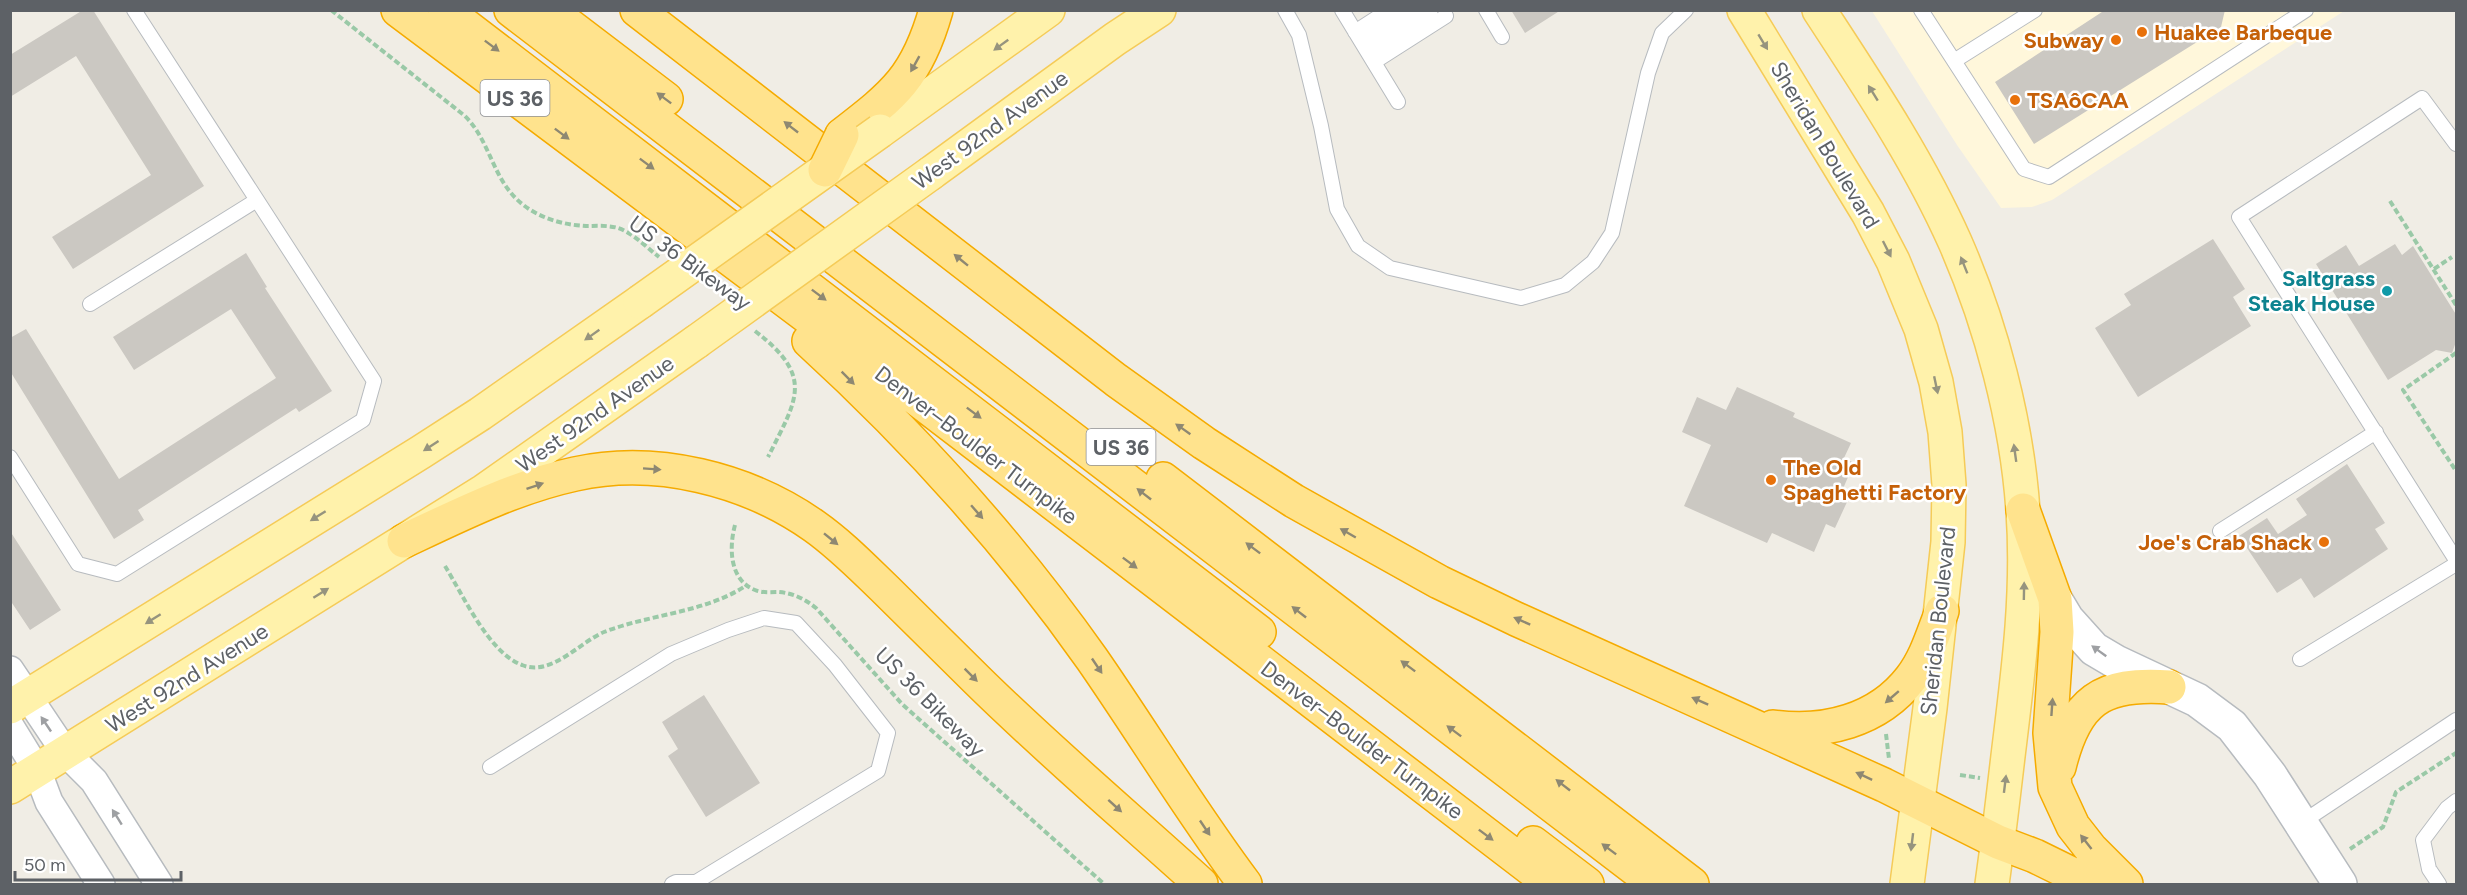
<svg xmlns="http://www.w3.org/2000/svg" width="2467" height="895" font-family="Figtree,sans-serif">
<style>
.commercial{fill:#fff7db}
.building{fill:#cbc8c2}
.lines{fill:none;stroke-linecap:round;stroke-linejoin:round}
.service-casing{stroke:#b7bbbf;stroke-width:16}
.minor-casing{stroke:#b7bbbf;stroke-width:30}
.tertiary-casing{stroke:#b7bbbf;stroke-width:36}
.primary-casing{stroke:#f5cb58;stroke-width:36}
.motorway-casing{stroke:#f5ab00;stroke-width:36}
.path{stroke:#9ac9a7;stroke-width:4;stroke-dasharray:6 3;stroke-linecap:butt}
.service{stroke:#fff;stroke-width:14}
.minor{stroke:#fff;stroke-width:27}
.tertiary{stroke:#fff;stroke-width:33}
.primary{stroke:#fff2ab;stroke-width:33}
.motorway{stroke:#ffe38d;stroke-width:33}
.primary-bridge-casing{stroke:#f5cb58;stroke-width:36;stroke-linecap:butt}
.motorway-bridge-casing{stroke:#f5ab00;stroke-width:36;stroke-linecap:butt}
.primary-bridge{stroke:#fff2ab;stroke-width:33}
.motorway-bridge{stroke:#ffe38d;stroke-width:33}
.oneway{fill:#96947e}
.oneway2{fill:#8e8872}
.oneway3{fill:#9ea0a3}
.food-dot{fill:#e8710a;stroke:#fff;stroke-width:2}
.culture-dot{fill:#0f9aa8;stroke:#fff;stroke-width:2}
.labels{text-anchor:middle;dominant-baseline:central;stroke-width:5;stroke-linejoin:round;paint-order:stroke}
.shield{fill:#fff;stroke:#8e9094;stroke-width:1.5}
.shield-label{font-size:21px;font-weight:bold;fill:#5d6166}
.food-label{font-size:22px;font-weight:bold;fill:#c56008;stroke:#fff;text-anchor:start}
.street-label{font-size:22px;fill:#5d6166;stroke:#fff}
.culture-label{font-size:22px;font-weight:bold;fill:#0d838f;stroke:#fff;text-anchor:end}
</style>
<rect width="100%" height="100%" fill="#f0ede5"/>
<path class="commercial" d="M 1872,11 L 2344,11 L 2052,200 L 2032,207 L 2001,208 L 1957,145 Z"/>
<path class="building" d="M 83,10 L 93,10 L 204,186 L 73,269 L 52,237 L 151,175 L 76,56 L 10,97 L 10,55 Z
M 1511,10 L 1561,10 L 1525,33 Z
M 2105,10 L 2225,10 L 2221,27 L 2034,144 L 1995,82 Z
M 2213,239 L 2245,289 L 2233,297 L 2251,326 L 2138,397 L 2095,328 L 2131,305 L 2124,294 Z
M 2395,244 L 2402,255 L 2413,246 L 2457,316 L 2457,339 L 2452,353 L 2436,350 L 2388,380 L 2316,264 L 2346,245 L 2359,266 Z
M 246,253 L 267,287 L 265,288 L 332,391 L 299,412 L 296,408 L 138,510 L 144,520 L 114,539 L 10,371 L 10,338 L 26,329 L 119,479 L 276,378 L 231,309 L 134,370 L 113,337 Z
M 1737,387 L 1795,413 L 1793,417 L 1851,443 L 1844,458 L 1854,463 L 1839,498 L 1847,502 L 1835,528 L 1826,524 L 1814,552 L 1772,533 L 1767,543 L 1684,506 L 1711,445 L 1682,432 L 1697,397 L 1726,410 Z
M 2347,464 L 2385,523 L 2375,529 L 2388,549 L 2314,598 L 2301,578 L 2277,593 L 2239,536 L 2267,518 L 2278,534 L 2307,515 L 2296,499 Z
M 10,531 L 61,610 L 30,630 L 10,600 Z
M 704,695 L 760,783 L 706,817 L 668,756 L 678,749 L 662,722 Z"/>
<g class="lines">
<defs>
<path id="service" d="M 1285,10 L 1299,35 L 1321,126 L 1337,209 L 1358,246 L 1390,268 L 1521,298 L 1565,285 L 1593,262 L 1612,233 L 1648,73 L 1662,33 L 1686,10
M 1342,10 L 1398,102
M 1486,10 L 1502,37
M 1921,10 L 2024,169 L 2049,177 L 2306,10
M 1355,32 L 1389,10
M 1362,42 L 1412,10
M 1368,52 L 1431,10
M 1954,61 L 2035,10
M 1374,62 L 1446,16
M 2456,144 L 2422,98 L 2239,217 L 2456,560
M 90,304 L 257,200
M 10,457 L 78,564 L 117,574 L 363,420 L 374,381 L 134,10
M 2220,531 L 2376,432
M 2300,659 L 2456,564
M 490,767 L 671,654 L 728,630 L 764,618 L 796,623 L 835,665 L 888,733 L 878,771 L 696,882 L 676,882 L 672,884
M 2301,823 L 2456,720
M 2439,884 L 2429,869 L 2423,840 L 2447,808 L 2456,801"/>
<path id="minor" d="M 10,670 L 65,752 L 94,781 L 159,884
M 10,726 L 37,770 L 49,802 L 101,884"/>
<path id="tertiary" d="M 2055,599 L 2067,619 L 2094,649 L 2116,662 L 2197,700 L 2232,726 L 2270,775 L 2340,884"/>
<path id="primary" d="M 1744,10 L 1868,213 L 1893,261 L 1921,329 L 1936,382 L 1945,432 L 1949,485 L 1948,542 L 1930,708 L 1907,884
M 1819,10 C 1868,85 1919,161 1955,242 C 1991,324 2017,422 2023,511 C 2029,593 2018,674 2008,756 C 2003,799 1998,842 1992,884
M 880,131 L 1048,10
M 931,173 L 1115,39 L 1159,10
M 10,707 L 421,452 L 480,414 L 640,302
M 10,787 L 484,491 L 696,342"/>
<path id="motorway" d="M 398,10 L 913,396 L 1551,884
M 445,10 L 1259,632
M 511,10 L 1655,884
M 549,10 L 666,99
M 637,10 L 1116,380 L 1204,443 L 1294,501 L 1439,582 L 1516,619 L 1884,785 L 1998,842 L 2035,856 L 2092,884
M 842,135 C 895,94 917,77 936,10
M 809,341 C 914,437 1010,543 1092,659 C 1144,734 1191,812 1245,884
M 1163,479 L 1692,884
M 2023,510 L 2055,599 L 2057,632 L 2050,733 L 2055,787 L 2073,826 L 2091,849 L 2126,884
M 404,541 C 459,515 515,487 575,474 C 656,456 747,479 814,526 C 841,545 863,568 886,590 C 916,620 946,649 976,679 C 1048,750 1126,816 1201,884
M 1773,727 C 1824,734 1878,721 1911,678 C 1926,659 1933,634 1942,611
M 2059,767 C 2075,701 2101,682 2169,687
M 1533,843 L 1587,884"/>
</defs>
<use href="#service" class="service-casing"/>
<use href="#minor" class="minor-casing"/>
<use href="#tertiary" class="tertiary-casing"/>
<use href="#primary" class="primary-casing"/>
<use href="#motorway" class="motorway-casing"/>
<path class="path" d="M 331,10 L 465,116 C 493,144 492,185 529,209 C 546,220 566,225 586,226 C 596,226 607,225 618,228 C 633,233 646,247 659,257
M 2390,201 L 2456,305
M 2434,269 L 2452,257
M 755,331 C 815,377 797,399 768,457
M 2456,353 L 2403,390 L 2456,471
M 735,525 C 729,547 729,580 755,590 C 762,593 771,592 778,592 C 793,593 805,599 816,608 L 902,704 L 1104,884
M 445,566 C 463,595 489,653 522,665 C 551,677 580,642 604,632 C 650,614 705,613 747,585
M 1886,734 L 1889,759
M 1960,775 L 1980,778
M 2350,849 L 2383,827 L 2396,792 L 2456,753"/>
<use href="#service" class="service"/>
<use href="#minor" class="minor"/>
<use href="#tertiary" class="tertiary"/>
<use href="#primary" class="primary"/>
<use href="#motorway" class="motorway"/>
<defs>
<path id="primary-bridge" d="M 640,302 L 880,131
M 696,342 L 931,173"/>
<path id="motorway-bridge" d="M 825,170 L 842,135"/>
</defs>
<use href="#primary-bridge" class="primary-bridge-casing"/>
<use href="#motorway-bridge" class="motorway-bridge-casing"/>
<use href="#primary-bridge" class="primary-bridge"/>
<use href="#motorway-bridge" class="motorway-bridge"/>
</g>
<defs><path id="oneway-solid" d="M-6-.8H1V-3.2L6.5 0L1 3.2V.8H-6Z" transform="scale(1.5)"/></defs>
<g class="oneway">
<use href="#oneway-solid" transform="translate(1763 42) rotate(59)"/>
<use href="#oneway-solid" transform="translate(1001 45) rotate(144)"/>
<use href="#oneway-solid" transform="translate(1873 93) rotate(-122)"/>
<use href="#oneway-solid" transform="translate(1887 249) rotate(63)"/>
<use href="#oneway-solid" transform="translate(1964 265) rotate(-112)"/>
<use href="#oneway-solid" transform="translate(592 335) rotate(145)"/>
<use href="#oneway-solid" transform="translate(1936 385) rotate(78)"/>
<use href="#oneway-solid" transform="translate(431 446) rotate(147)"/>
<use href="#oneway-solid" transform="translate(2015 453) rotate(-98)"/>
<use href="#oneway-solid" transform="translate(318 516) rotate(148)"/>
<use href="#oneway-solid" transform="translate(2024 591) rotate(-89)"/>
<use href="#oneway-solid" transform="translate(321 593) rotate(-32)"/>
<use href="#oneway-solid" transform="translate(153 619) rotate(148)"/>
<use href="#oneway-solid" transform="translate(2005 784) rotate(-83)"/>
<use href="#oneway-solid" transform="translate(1912 842) rotate(97)"/>
</g>
<g class="oneway2">
<use href="#oneway-solid" transform="translate(492 46) rotate(37)"/>
<use href="#oneway-solid" transform="translate(915 64) rotate(119)"/>
<use href="#oneway-solid" transform="translate(664 98) rotate(-143)"/>
<use href="#oneway-solid" transform="translate(791 127) rotate(-142)"/>
<use href="#oneway-solid" transform="translate(562 134) rotate(37)"/>
<use href="#oneway-solid" transform="translate(647 164) rotate(37)"/>
<use href="#oneway-solid" transform="translate(961 260) rotate(-141)"/>
<use href="#oneway-solid" transform="translate(819 295) rotate(37)"/>
<use href="#oneway-solid" transform="translate(848 378) rotate(45)"/>
<use href="#oneway-solid" transform="translate(974 413) rotate(37)"/>
<use href="#oneway-solid" transform="translate(1183 429) rotate(-145)"/>
<use href="#oneway-solid" transform="translate(652 469) rotate(4)"/>
<use href="#oneway-solid" transform="translate(535 486) rotate(-19)"/>
<use href="#oneway-solid" transform="translate(1144 494) rotate(-142)"/>
<use href="#oneway-solid" transform="translate(977 512) rotate(49)"/>
<use href="#oneway-solid" transform="translate(1348 533) rotate(-150)"/>
<use href="#oneway-solid" transform="translate(831 539) rotate(39)"/>
<use href="#oneway-solid" transform="translate(1253 548) rotate(-143)"/>
<use href="#oneway-solid" transform="translate(1130 563) rotate(37)"/>
<use href="#oneway-solid" transform="translate(1299 612) rotate(-142)"/>
<use href="#oneway-solid" transform="translate(1522 621) rotate(-156)"/>
<use href="#oneway-solid" transform="translate(1097 666) rotate(56)"/>
<use href="#oneway-solid" transform="translate(1408 666) rotate(-143)"/>
<use href="#oneway-solid" transform="translate(971 675) rotate(45)"/>
<use href="#oneway-solid" transform="translate(1892 697) rotate(139)"/>
<use href="#oneway-solid" transform="translate(1700 701) rotate(-156)"/>
<use href="#oneway-solid" transform="translate(2052 707) rotate(-86)"/>
<use href="#oneway-solid" transform="translate(1454 731) rotate(-143)"/>
<use href="#oneway-solid" transform="translate(1864 776) rotate(-155)"/>
<use href="#oneway-solid" transform="translate(1563 785) rotate(-142)"/>
<use href="#oneway-solid" transform="translate(1115 806) rotate(42)"/>
<use href="#oneway-solid" transform="translate(1205 828) rotate(56)"/>
<use href="#oneway-solid" transform="translate(1486 835) rotate(37)"/>
<use href="#oneway-solid" transform="translate(2086 842) rotate(-128)"/>
<use href="#oneway-solid" transform="translate(1609 849) rotate(-143)"/>
</g>
<g class="oneway3">
<use href="#oneway-solid" transform="translate(2099 651) rotate(-144)"/>
<use href="#oneway-solid" transform="translate(46 724) rotate(-124)"/>
<use href="#oneway-solid" transform="translate(117 817) rotate(-122)"/>
</g>
<g class="food-dot">
<circle cx="2142" cy="32" r="6"/>
<circle cx="2116" cy="40" r="6"/>
<circle cx="2015" cy="100" r="6"/>
<circle cx="1771" cy="480" r="6"/>
<circle cx="2324" cy="542" r="6"/>
</g>
<circle class="culture-dot" cx="2387" cy="291" r="6"/>
<g class="labels">
<g class="shield">
<rect x="480.5" y="80" width="69" height="36" rx="4.5"/>
<rect x="1086.5" y="429" width="69" height="36" rx="4.5"/>
</g>
<g class="shield-label">
<text x="515" y="98">US 36</text>
<text x="1121" y="447">US 36</text>
</g>
<g class="food-label">
<text x="2154" y="32">Huakee Barbeque</text>
<text x="2104" y="40" text-anchor="end">Subway</text>
<text x="2027" y="100">TSAôCAA</text>
<text x="1783" y="467">The Old<tspan x="1783" dy="25">Spaghetti Factory</tspan></text>
<text x="2312" y="542" text-anchor="end">Joe's Crab Shack</text>
</g>
<g class="street-label">
<text transform="translate(990 130) rotate(-36)">West 92nd Avenue</text>
<text transform="translate(1825 145) rotate(59)">Sheridan Boulevard</text>
<text transform="translate(690 263) rotate(36)">US 36 Bikeway</text>
<text transform="translate(595 414) rotate(-35)">West 92nd Avenue</text>
<text transform="translate(976 445) rotate(37)">Denver–Boulder Turnpike</text>
<text transform="translate(1938 621) rotate(-84)">Sheridan Boulevard</text>
<text transform="translate(187 678) rotate(-32)">West 92nd Avenue</text>
<text transform="translate(930 702) rotate(45)">US 36 Bikeway</text>
<text transform="translate(1362 740) rotate(37)">Denver–Boulder Turnpike</text>
</g>
<g class="culture-label">
<text x="2375" y="278">Saltgrass<tspan x="2375" dy="25">Steak House</tspan></text>
</g>
</g>
<rect width="2467" height="895" fill="none" stroke="#5d6166" stroke-width="24"/>
<path d="M15 871v9h166v-9" fill="none" stroke="#5d6166" stroke-width="3"/>
<text x="24" y="871" font-size="18" fill="#5d6166" stroke="#ffffff" stroke-width="4.5" paint-order="stroke">50 m</text>
</svg>
